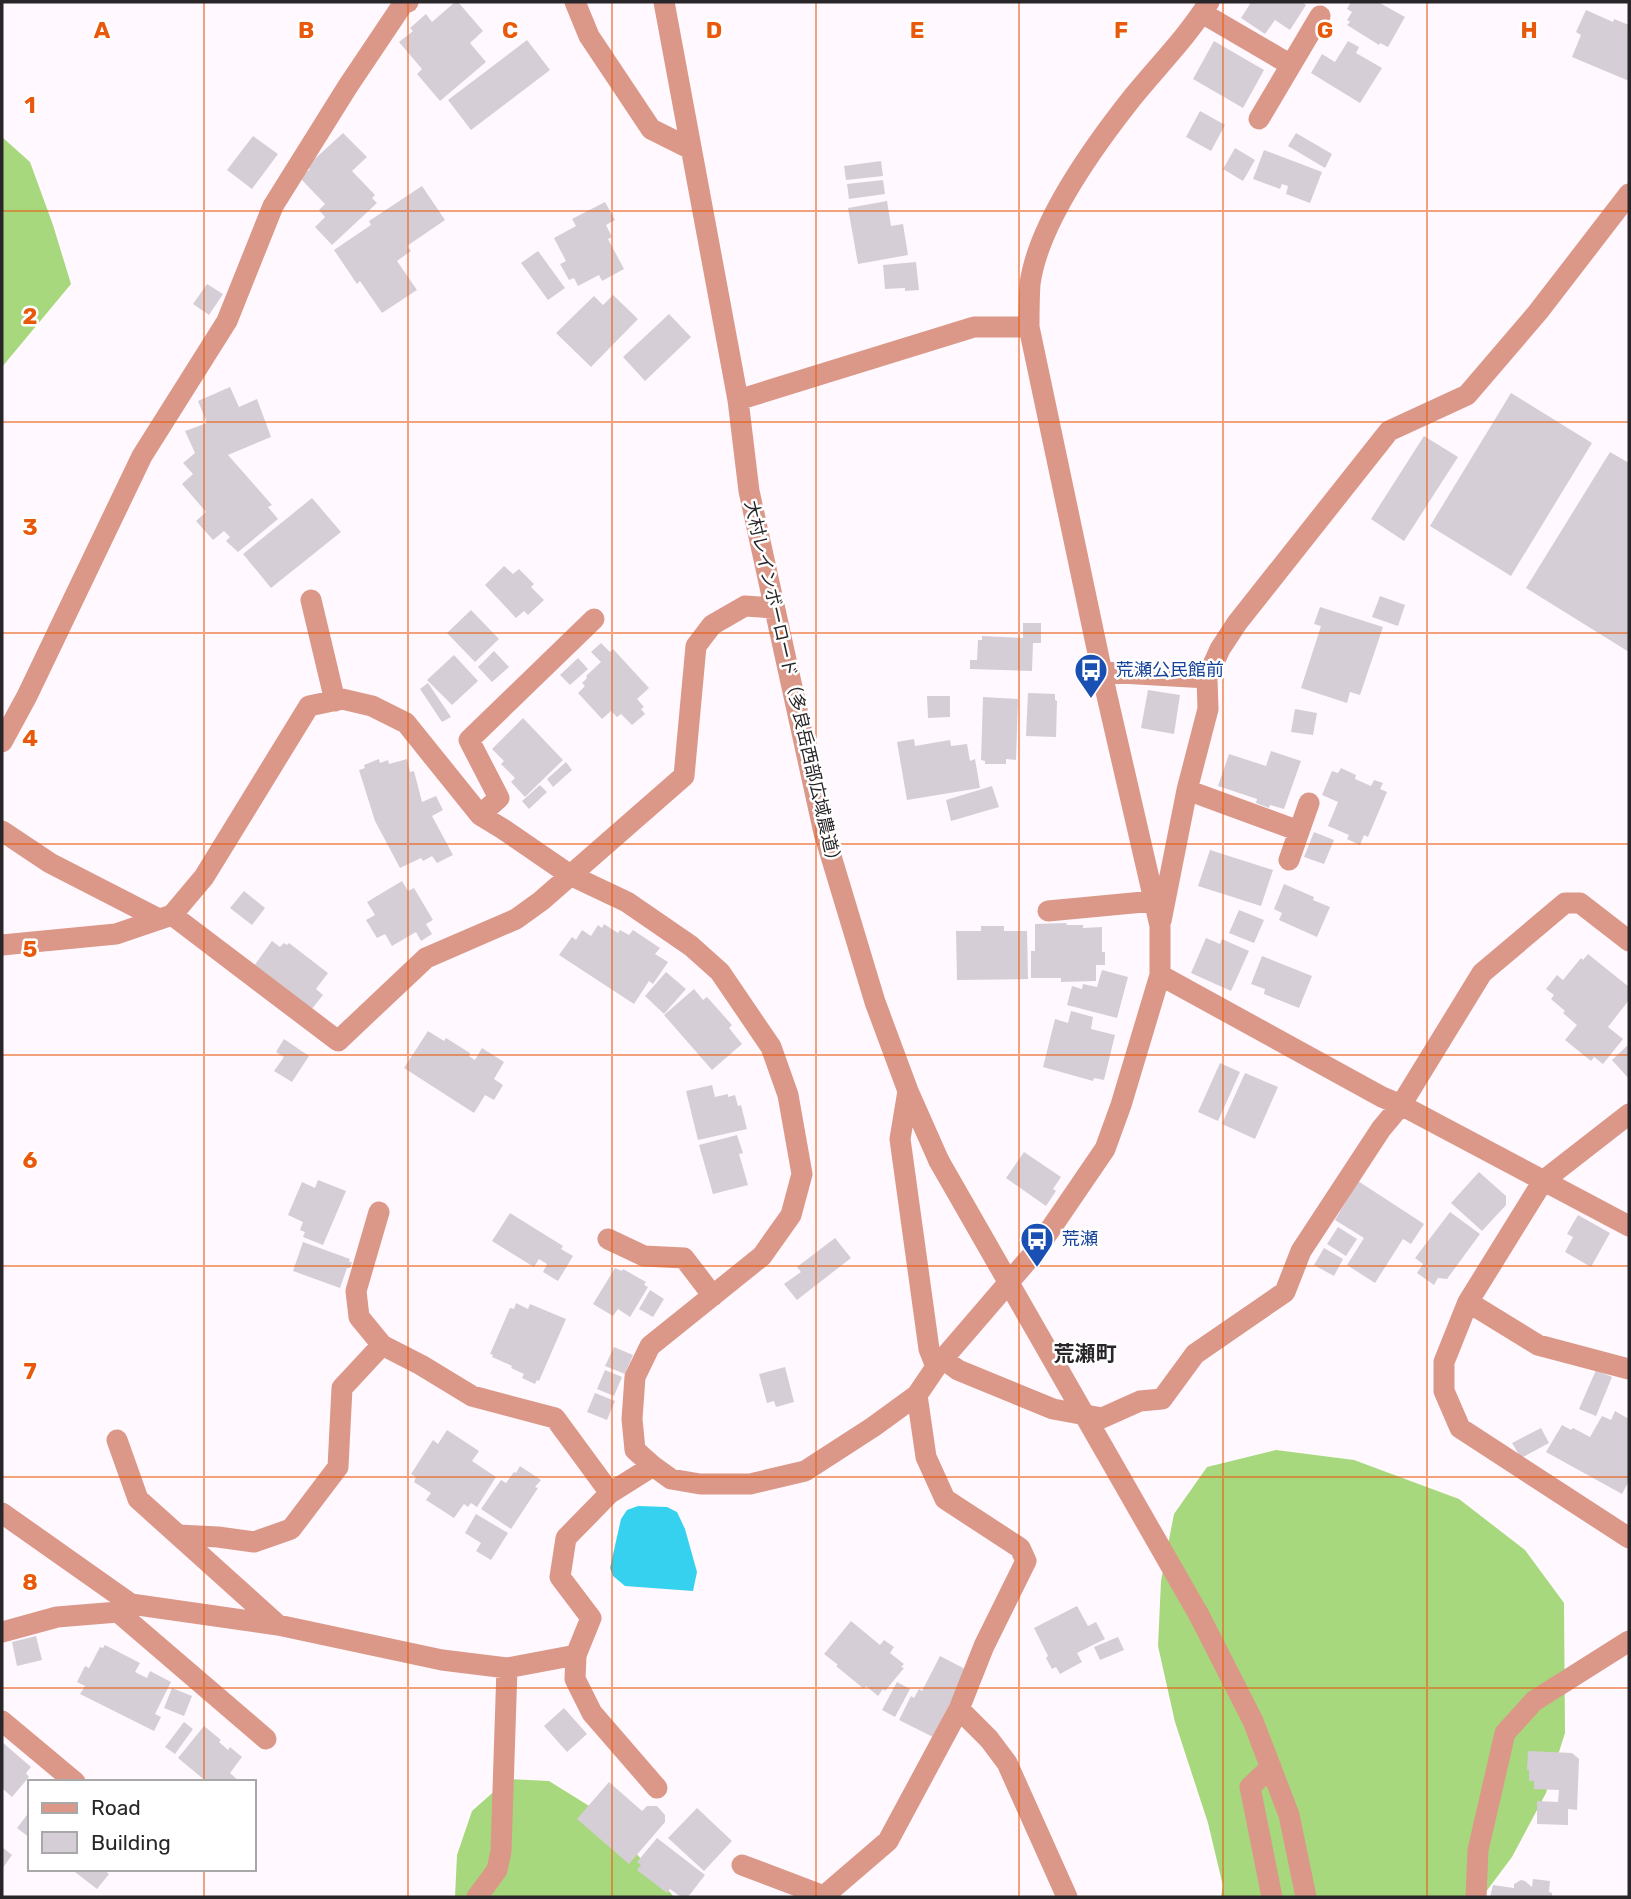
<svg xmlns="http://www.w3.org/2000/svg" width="1631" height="1899" font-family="Rubik,'Noto Sans JP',sans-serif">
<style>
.forest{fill:#a8d87d}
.water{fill:#36d1ee}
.building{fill:#d6ced6}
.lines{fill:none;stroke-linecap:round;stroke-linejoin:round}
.minor{stroke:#db9888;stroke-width:21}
.minor-bridge{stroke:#db9888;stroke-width:21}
.grid{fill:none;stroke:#e8590c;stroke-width:2;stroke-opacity:0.55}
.labels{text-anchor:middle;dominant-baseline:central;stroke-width:5;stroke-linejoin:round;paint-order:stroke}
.transit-label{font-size:18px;fill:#164399;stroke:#fff;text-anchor:start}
.street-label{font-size:18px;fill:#292629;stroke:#fff}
.quarter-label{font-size:21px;font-weight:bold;fill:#292629;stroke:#fff}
.grid-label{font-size:23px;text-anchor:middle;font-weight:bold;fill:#e8590c;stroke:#fff;stroke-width:5;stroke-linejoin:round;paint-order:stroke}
</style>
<rect width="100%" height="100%" fill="#fff8fe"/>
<path class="forest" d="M 2,137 L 30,162 L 53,225 L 71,284 L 2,367 Z
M 1276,1450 L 1354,1460 L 1459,1499 L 1525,1550 L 1564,1603 L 1565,1733 L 1546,1793 L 1512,1857 L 1482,1897 L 1221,1897 L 1223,1886 L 1208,1823 L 1175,1722 L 1158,1646 L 1161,1581 L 1174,1514 L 1207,1467 Z
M 508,1779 L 549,1781 L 602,1814 L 674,1897 L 455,1897 L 457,1855 L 472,1811 Z"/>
<path class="water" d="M 638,1506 L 667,1507 L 677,1512 L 685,1529 L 697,1572 L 693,1591 L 625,1586 L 613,1576 L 610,1568 L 621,1519 L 627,1510 Z"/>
<path class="building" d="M 455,2 L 458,2 L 483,31 L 470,43 L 486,62 L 440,101 L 417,74 L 422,69 L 399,42 L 413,31 L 410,28 L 426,14 L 432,22 Z
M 1247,2 L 1301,2 L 1306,5 L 1290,30 L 1275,20 L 1265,34 L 1241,18 L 1250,4 Z
M 1351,2 L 1378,2 L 1405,17 L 1388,47 L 1380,43 L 1379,45 L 1347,25 L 1350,22 L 1347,20 L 1352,12 L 1347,9 Z
M 1586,10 L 1613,22 L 1614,19 L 1629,25 L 1629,81 L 1572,57 L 1581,35 L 1576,32 Z
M 527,40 L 550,70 L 471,130 L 448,100 Z
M 1214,41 L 1264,70 L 1243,108 L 1193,79 Z
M 1348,41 L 1359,47 L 1356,53 L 1382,68 L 1360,103 L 1311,73 L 1322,54 L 1335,62 Z
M 1200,111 L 1225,125 L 1211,151 L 1186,137 Z
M 343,133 L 367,157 L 352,171 L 375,195 L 372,198 L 377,203 L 332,245 L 315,227 L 325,217 L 319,210 L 325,204 L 300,178 L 310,169 L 307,166 Z
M 1296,133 L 1332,154 L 1325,168 L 1288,146 Z
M 253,136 L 278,154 L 252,189 L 227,170 Z
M 1235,148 L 1255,160 L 1243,181 L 1223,169 Z
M 1264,150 L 1322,172 L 1310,203 L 1286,194 L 1288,186 L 1282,184 L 1280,189 L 1253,179 Z
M 881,161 L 883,176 L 846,180 L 844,166 Z
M 883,180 L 885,194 L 849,199 L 847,184 Z
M 422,186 L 445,220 L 407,246 L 411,251 L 397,261 L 417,290 L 382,313 L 360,281 L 357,284 L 334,250 L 371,225 L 369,221 Z
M 887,201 L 891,226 L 903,224 L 908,255 L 858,264 L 848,208 Z
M 605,202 L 615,220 L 606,225 L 612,237 L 608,239 L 624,269 L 602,281 L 599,275 L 578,286 L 574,278 L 569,280 L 560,264 L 566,261 L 554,238 L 576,226 L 572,219 Z
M 538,251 L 565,288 L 548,300 L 521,263 Z
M 916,262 L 919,290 L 905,291 L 905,288 L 885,289 L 883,265 Z
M 207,284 L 223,294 L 209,315 L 193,304 Z
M 613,295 L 638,319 L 591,367 L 556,333 L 594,296 L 603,305 Z
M 669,314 L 691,337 L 645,381 L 623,357 Z
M 230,387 L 239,407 L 257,399 L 271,437 L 228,455 L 272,505 L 268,507 L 278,519 L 238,552 L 226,541 L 230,537 L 224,531 L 213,540 L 196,521 L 206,512 L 182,484 L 193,474 L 183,463 L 195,453 L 185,431 L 207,423 L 198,401 Z
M 1511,393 L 1592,443 L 1511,576 L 1430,526 Z
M 1424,436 L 1458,457 L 1404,541 L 1371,519 Z
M 1610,452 L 1629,463 L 1629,652 L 1526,588 Z
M 312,498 L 341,532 L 271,588 L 243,554 Z
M 504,566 L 513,574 L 519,569 L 534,584 L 531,587 L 544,600 L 528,615 L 524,611 L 516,618 L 485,585 Z
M 1380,596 L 1405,605 L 1398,626 L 1372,617 Z
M 1320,607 L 1383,627 L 1360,695 L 1350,692 L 1347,703 L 1301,688 L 1321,626 L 1314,624 Z
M 471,610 L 499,639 L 475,662 L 447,633 Z
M 1023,623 L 1041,623 L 1041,643 L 1033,643 L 1032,671 L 970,669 L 970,660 L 977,660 L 978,640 L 982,640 L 982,636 L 1023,638 Z
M 601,643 L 610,652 L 613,649 L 649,688 L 637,699 L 644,707 L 641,709 L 645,714 L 632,725 L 621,714 L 617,717 L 611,711 L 602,719 L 578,693 L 585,686 L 582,683 L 587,678 L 586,676 L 601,662 L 591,652 Z
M 494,651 L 509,667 L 492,682 L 478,667 Z
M 454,655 L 478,681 L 452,705 L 427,680 Z
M 578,658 L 588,669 L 570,685 L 560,675 Z
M 428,683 L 451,717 L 442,722 L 420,689 Z
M 1148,690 L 1180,695 L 1174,734 L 1141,728 Z
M 1028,693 L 1055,694 L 1055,700 L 1057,701 L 1056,737 L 1026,736 Z
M 927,696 L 950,696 L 950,717 L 928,718 Z
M 983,697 L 1018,699 L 1016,760 L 1006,759 L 1006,764 L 985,764 L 985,761 L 981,760 Z
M 1295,709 L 1317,713 L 1313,735 L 1291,732 Z
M 523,718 L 563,760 L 525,797 L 511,782 L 515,778 L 501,764 L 504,761 L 492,749 Z
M 914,739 L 915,746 L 950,740 L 951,746 L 967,744 L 970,761 L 975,759 L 980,788 L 907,800 L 897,742 Z
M 1271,751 L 1301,761 L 1284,809 L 1270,805 L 1269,808 L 1256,803 L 1257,799 L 1218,786 L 1229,754 L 1266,766 Z
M 379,759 L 380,763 L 388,760 L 389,764 L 407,759 L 410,772 L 414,771 L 422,802 L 436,796 L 443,810 L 432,816 L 453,855 L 437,863 L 432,856 L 423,861 L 421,858 L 400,868 L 375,821 L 359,770 L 365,768 L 364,765 Z
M 566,762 L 572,770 L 553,787 L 547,779 Z
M 1341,768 L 1356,775 L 1355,779 L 1371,786 L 1374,780 L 1383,783 L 1380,789 L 1387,792 L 1368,837 L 1364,835 L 1360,845 L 1347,839 L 1349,835 L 1328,826 L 1338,802 L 1322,795 L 1332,771 L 1338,773 Z
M 540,785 L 547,792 L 529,809 L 522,801 Z
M 992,786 L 999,807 L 951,821 L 946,800 Z
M 1314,832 L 1334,840 L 1324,864 L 1304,857 Z
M 1210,850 L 1273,870 L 1261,906 L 1198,886 Z
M 402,881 L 408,891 L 414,888 L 433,920 L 426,924 L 432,934 L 421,941 L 416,932 L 392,946 L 385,934 L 377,938 L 366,920 L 375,915 L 367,902 Z
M 1284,884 L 1314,897 L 1313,900 L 1330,907 L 1317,937 L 1279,920 L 1282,913 L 1274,909 Z
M 244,891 L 265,908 L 252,925 L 230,908 Z
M 1239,910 L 1264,920 L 1254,943 L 1229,933 Z
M 1066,923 L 1067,925 L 1083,925 L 1083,928 L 1102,927 L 1102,952 L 1105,952 L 1105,965 L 1096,965 L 1096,981 L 1061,982 L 1061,978 L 1031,978 L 1031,951 L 1035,951 L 1035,924 Z
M 604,924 L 618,933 L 620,930 L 629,935 L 633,930 L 660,948 L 655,954 L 668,962 L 653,984 L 649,981 L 634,1004 L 559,955 L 572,937 L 576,940 L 582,930 L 591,936 L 598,925 L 602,928 Z
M 981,926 L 1004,926 L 1004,931 L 1027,931 L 1028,979 L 957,980 L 956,931 L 981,931 Z
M 1206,938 L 1220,944 L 1222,939 L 1249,951 L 1231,991 L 1191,973 Z
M 272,941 L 280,947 L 284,943 L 287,945 L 289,943 L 328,973 L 316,989 L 323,995 L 311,1010 L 254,966 Z
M 1588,954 L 1629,987 L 1629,1000 L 1608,1027 L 1623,1039 L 1603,1064 L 1594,1057 L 1591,1061 L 1565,1040 L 1577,1025 L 1563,1013 L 1565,1011 L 1551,999 L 1554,995 L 1546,989 L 1557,975 L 1563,980 L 1581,958 L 1583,960 Z
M 1262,956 L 1312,976 L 1299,1008 L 1264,994 L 1265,989 L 1251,984 Z
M 1102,970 L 1128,977 L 1117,1018 L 1067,1005 L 1072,986 L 1082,989 L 1083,984 L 1097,987 Z
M 666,972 L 686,989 L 664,1014 L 645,996 Z
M 694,989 L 703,1000 L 707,997 L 732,1025 L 729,1028 L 742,1044 L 712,1070 L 664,1015 Z
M 1071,1011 L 1093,1017 L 1091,1029 L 1115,1035 L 1104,1080 L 1094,1078 L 1093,1081 L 1043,1067 L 1055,1019 L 1068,1023 Z
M 428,1031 L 444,1041 L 446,1038 L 470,1053 L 469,1056 L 475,1060 L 482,1048 L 504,1062 L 494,1079 L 503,1085 L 494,1100 L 485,1095 L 474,1113 L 404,1068 Z
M 284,1039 L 309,1056 L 292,1082 L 274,1071 L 284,1057 L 276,1052 Z
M 1629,1044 L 1629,1079 L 1612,1060 Z
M 1220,1063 L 1240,1072 L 1218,1121 L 1198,1112 Z
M 1245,1073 L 1278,1087 L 1255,1139 L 1222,1124 Z
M 712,1085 L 715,1097 L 728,1094 L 728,1097 L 735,1095 L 738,1106 L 741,1105 L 747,1129 L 698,1140 L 686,1091 Z
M 737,1135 L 743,1153 L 739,1154 L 748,1185 L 713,1194 L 699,1145 Z
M 1024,1152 L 1061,1177 L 1053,1189 L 1056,1191 L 1046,1206 L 1006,1178 Z
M 1479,1172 L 1506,1196 L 1506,1205 L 1482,1231 L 1451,1203 Z
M 318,1180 L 346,1191 L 323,1245 L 303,1237 L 305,1232 L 300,1230 L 303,1222 L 288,1215 L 302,1182 L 315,1188 Z
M 1358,1181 L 1424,1224 L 1411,1244 L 1403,1239 L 1375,1283 L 1347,1265 L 1364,1238 L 1335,1220 Z
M 1450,1212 L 1480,1234 L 1447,1279 L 1438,1278 L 1434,1285 L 1417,1273 L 1423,1264 L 1415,1258 Z
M 510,1213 L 563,1246 L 561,1249 L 573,1256 L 558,1281 L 543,1272 L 547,1264 L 539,1259 L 534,1267 L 492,1241 Z
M 1578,1215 L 1610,1233 L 1591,1267 L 1565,1252 L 1573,1237 L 1567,1234 Z
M 1338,1227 L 1357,1239 L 1346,1256 L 1327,1244 Z
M 835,1238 L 851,1258 L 797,1300 L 784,1284 L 801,1272 L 797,1267 Z
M 303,1242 L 350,1259 L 349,1262 L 352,1262 L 350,1268 L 347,1268 L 340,1288 L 293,1271 Z
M 1324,1248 L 1343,1259 L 1334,1276 L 1314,1265 Z
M 615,1268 L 622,1271 L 623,1269 L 646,1282 L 644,1285 L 648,1287 L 630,1317 L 618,1309 L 613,1316 L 593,1304 Z
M 650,1290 L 664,1299 L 653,1317 L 639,1309 Z
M 516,1303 L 528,1309 L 530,1304 L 566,1319 L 539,1381 L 537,1380 L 535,1384 L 522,1378 L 524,1374 L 511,1368 L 512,1366 L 492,1357 L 493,1355 L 490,1354 L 510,1308 L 514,1309 Z
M 614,1347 L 633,1355 L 625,1374 L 605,1366 Z
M 785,1367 L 794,1402 L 776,1407 L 774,1401 L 767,1403 L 759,1374 Z
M 605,1370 L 622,1377 L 614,1396 L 597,1389 Z
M 1596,1370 L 1612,1377 L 1596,1416 L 1579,1409 Z
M 595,1393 L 615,1401 L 607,1420 L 587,1412 Z
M 1615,1411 L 1629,1419 L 1629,1481 L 1622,1494 L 1546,1452 L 1562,1425 L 1571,1430 L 1573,1428 L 1590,1437 L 1602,1416 L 1611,1420 Z
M 1541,1428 L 1549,1443 L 1521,1458 L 1512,1443 Z
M 447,1430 L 479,1451 L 472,1461 L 496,1477 L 477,1507 L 471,1503 L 468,1507 L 464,1504 L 454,1518 L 426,1500 L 431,1493 L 414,1482 L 416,1477 L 411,1474 L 433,1440 L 438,1444 Z
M 520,1466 L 541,1480 L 535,1487 L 538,1488 L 511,1529 L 481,1509 L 501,1480 L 506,1483 L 514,1472 L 516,1473 Z
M 476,1514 L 508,1533 L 491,1560 L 476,1551 L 481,1543 L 465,1533 Z
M 1077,1606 L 1088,1626 L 1096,1622 L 1105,1639 L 1077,1653 L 1082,1662 L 1060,1674 L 1056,1667 L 1052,1669 L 1046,1658 L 1048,1656 L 1034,1628 Z
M 851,1621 L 880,1645 L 884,1640 L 894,1647 L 890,1653 L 904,1664 L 901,1667 L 904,1668 L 885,1691 L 883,1689 L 878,1696 L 866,1686 L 864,1689 L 836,1666 L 838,1665 L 824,1654 Z
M 36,1636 L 42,1660 L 17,1666 L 12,1642 Z
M 1118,1637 L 1124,1650 L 1100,1660 L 1094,1647 Z
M 105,1645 L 140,1663 L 135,1672 L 147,1678 L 150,1671 L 171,1682 L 155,1714 L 161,1717 L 154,1731 L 80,1694 L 85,1686 L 77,1682 L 85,1666 L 89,1668 L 100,1647 L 103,1648 Z
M 940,1656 L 967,1670 L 933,1737 L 899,1720 L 911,1696 L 914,1698 L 919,1689 L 922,1691 Z
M 897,1682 L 910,1689 L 895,1717 L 882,1710 Z
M 172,1688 L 192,1696 L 184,1716 L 164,1708 Z
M 564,1708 L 587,1734 L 567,1752 L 544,1726 Z
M 184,1722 L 193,1729 L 175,1754 L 165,1747 Z
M 204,1726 L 221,1740 L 219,1742 L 228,1750 L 230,1747 L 242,1757 L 230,1773 L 240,1782 L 207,1782 L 178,1758 Z
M 2,1742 L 31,1767 L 26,1773 L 29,1777 L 12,1797 L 2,1788 Z
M 1528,1751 L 1572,1753 L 1579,1759 L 1577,1810 L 1568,1809 L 1568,1825 L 1537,1824 L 1537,1801 L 1558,1802 L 1559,1790 L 1534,1789 L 1534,1781 L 1529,1781 L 1529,1770 L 1527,1770 Z
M 609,1782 L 642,1811 L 647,1806 L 657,1806 L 665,1815 L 665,1822 L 629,1864 L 577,1819 Z
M 697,1808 L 732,1841 L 704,1871 L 668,1838 Z
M 30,1811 L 30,1838 L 17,1828 Z
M 657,1838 L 705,1875 L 688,1897 L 681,1897 L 670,1889 L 667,1893 L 637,1870 L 641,1865 L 637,1862 Z
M 2,1847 L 12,1855 L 2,1869 Z
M 71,1869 L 103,1869 L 109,1874 L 97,1889 Z
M 1533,1879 L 1550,1881 L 1549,1892 L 1552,1893 L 1552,1897 L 1490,1897 L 1493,1885 L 1514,1888 L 1514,1884 L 1521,1880 L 1525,1881 L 1532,1887 Z"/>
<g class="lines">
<path class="minor" d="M 575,2 L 589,36 L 651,129 L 691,149
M 664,2 L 738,400 L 749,491 L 824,833 L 875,1002 L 908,1091 L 939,1161
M 1202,13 L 1291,65 L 1259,119
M 1291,65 L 1320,16
M 738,400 L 974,327 L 1029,327
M 311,600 L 335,701
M 1103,672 L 1207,678
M 2,742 L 27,696 L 142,456 L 227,321 L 273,206 L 348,86 L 403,4 L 408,2
M 1187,790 L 1299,831
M 480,815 L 499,798 L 469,740 L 594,619
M 2,831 L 50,863 L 159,919
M 1289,860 L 1309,803
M 1048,911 L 1154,901
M 172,915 L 338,1041 L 426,958 L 516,919 L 541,901 L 684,776 L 696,646 L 712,625 L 745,606 L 774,608
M 1161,921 L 1187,790 L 1208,709 L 1207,678 L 1220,649 L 1237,623 L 1389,431 L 1467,395 L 1538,312 L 1629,194
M 2,945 L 116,934 L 172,915 L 204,877 L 309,706 L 342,699 L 372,706 L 406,723 L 480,815 L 503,829 L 570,875 L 627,902 L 691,946 L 720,972 L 771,1047 L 788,1095 L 802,1174 L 791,1215 L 762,1256 L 650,1346 L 635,1377 L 632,1419 L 635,1450 L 653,1466 L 671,1479 L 700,1484 L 750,1484 L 805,1471 L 873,1427 L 917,1395 L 936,1367 L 1034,1253 L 1105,1149 L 1121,1105 L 1160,975 L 1160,926 L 1107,696 L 1029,327 C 1029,313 1029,298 1030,284 C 1038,224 1094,146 1132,98 C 1158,66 1187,37 1209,2
M 1160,975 L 1382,1097 L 1401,1105 L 1629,1226
M 908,1091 L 900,1139 L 929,1349 L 936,1367
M 1629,1114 L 1543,1181 L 1468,1302 L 1444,1362 L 1444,1391 L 1460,1428 L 1629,1538
M 379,1212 L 356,1291 L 359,1317 L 382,1345
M 608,1239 L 644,1256 L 684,1258 L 713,1296
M 1468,1302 L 1538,1345 L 1629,1369
M 943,1359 L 958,1370 L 1053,1409 L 1102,1418 L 1140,1401 L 1162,1399 L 1195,1354 L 1285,1292 L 1301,1251 L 1381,1129 L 1401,1105 L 1482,973 L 1565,903 L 1580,903 L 1629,941
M 117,1440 L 138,1499 L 278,1625
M 2,1513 L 131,1604
M 178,1535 L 218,1537 L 254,1542 L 291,1529 L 338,1467 L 342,1388 L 382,1345 L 421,1365 L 472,1396 L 555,1418 L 610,1493
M 118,1612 L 266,1739
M 1199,1615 L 1253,1721 L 1289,1815 L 1306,1897
M 2,1632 L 57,1617 L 118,1612 L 131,1604 L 278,1625 L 442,1660 L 507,1668 L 576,1655 L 591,1618 L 560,1577 L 566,1538 L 610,1493 L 653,1466
M 576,1655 L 575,1679 L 592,1713 L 657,1788
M 959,1709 L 989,1739 L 1007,1763 L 1067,1897
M 2,1721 L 75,1782
M 1271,1767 L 1250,1787 L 1272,1897
M 742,1865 L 824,1896 L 888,1841 L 959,1709 L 984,1646 L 1026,1561 L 1020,1548 L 945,1499 L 926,1457 L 917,1395
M 477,1897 L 497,1870 L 501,1851 L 507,1668
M 1476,1897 L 1478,1850 L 1505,1733 L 1534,1701 L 1629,1641"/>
<path class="minor-bridge" d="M 939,1161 L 1199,1615"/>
</g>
<path class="grid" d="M 204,2 L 204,1782M 408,2 L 408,1897M 612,2 L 612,1897M 816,2 L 816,1897M 1019,2 L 1019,1897M 1223,2 L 1223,1897M 1427,2 L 1427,1897M 2,211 L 1629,211M 2,422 L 1629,422M 2,633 L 1629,633M 2,844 L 1629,844M 2,1055 L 1629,1055M 2,1266 L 1629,1266M 2,1477 L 1629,1477M 2,1688 L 1629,1688M 204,1869 L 204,1897"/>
<defs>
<symbol id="bus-pin" viewBox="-11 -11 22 30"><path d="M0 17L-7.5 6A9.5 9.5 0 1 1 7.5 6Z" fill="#1a4fb4" stroke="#fff"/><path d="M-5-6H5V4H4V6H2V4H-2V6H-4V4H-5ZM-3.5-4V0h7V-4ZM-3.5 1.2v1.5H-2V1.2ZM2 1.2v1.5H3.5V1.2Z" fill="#fff"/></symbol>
</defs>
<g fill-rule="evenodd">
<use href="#bus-pin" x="1072" y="651" width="38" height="52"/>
<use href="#bus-pin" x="1018" y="1220" width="38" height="52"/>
</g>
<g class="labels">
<g class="transit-label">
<text x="1116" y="670">荒瀬公民館前</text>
<text x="1062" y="1239">荒瀬</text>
</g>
<g class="street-label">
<text transform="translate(793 685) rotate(77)">大村レインボーロード（多良岳西部広域農道）</text>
</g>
<g class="quarter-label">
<text x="1085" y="1353">荒瀬町</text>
</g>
</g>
<g class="grid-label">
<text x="102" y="38">A</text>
<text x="306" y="38">B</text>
<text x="510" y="38">C</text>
<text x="714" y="38">D</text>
<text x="917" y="38">E</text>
<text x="1121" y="38">F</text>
<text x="1325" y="38">G</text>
<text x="1529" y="38">H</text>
<text x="30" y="113">1</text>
<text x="30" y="324">2</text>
<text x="30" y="535">3</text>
<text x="30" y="746">4</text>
<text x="30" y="957">5</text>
<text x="30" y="1168">6</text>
<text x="30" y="1379">7</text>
<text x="30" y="1590">8</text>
</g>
<rect width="1631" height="1899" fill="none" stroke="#292629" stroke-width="7"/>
<rect x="28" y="1780" width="228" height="91" fill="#ffffff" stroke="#a9a8a9" stroke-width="2"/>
<rect x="42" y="1803" width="35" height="10" fill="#db9888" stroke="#a9a8a9" stroke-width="2"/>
<text x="91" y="1815" font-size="21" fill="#292629">Road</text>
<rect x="42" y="1832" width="35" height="21" fill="#d6ced6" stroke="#a9a8a9" stroke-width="2"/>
<text x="91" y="1850" font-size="21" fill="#292629">Building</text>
</svg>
